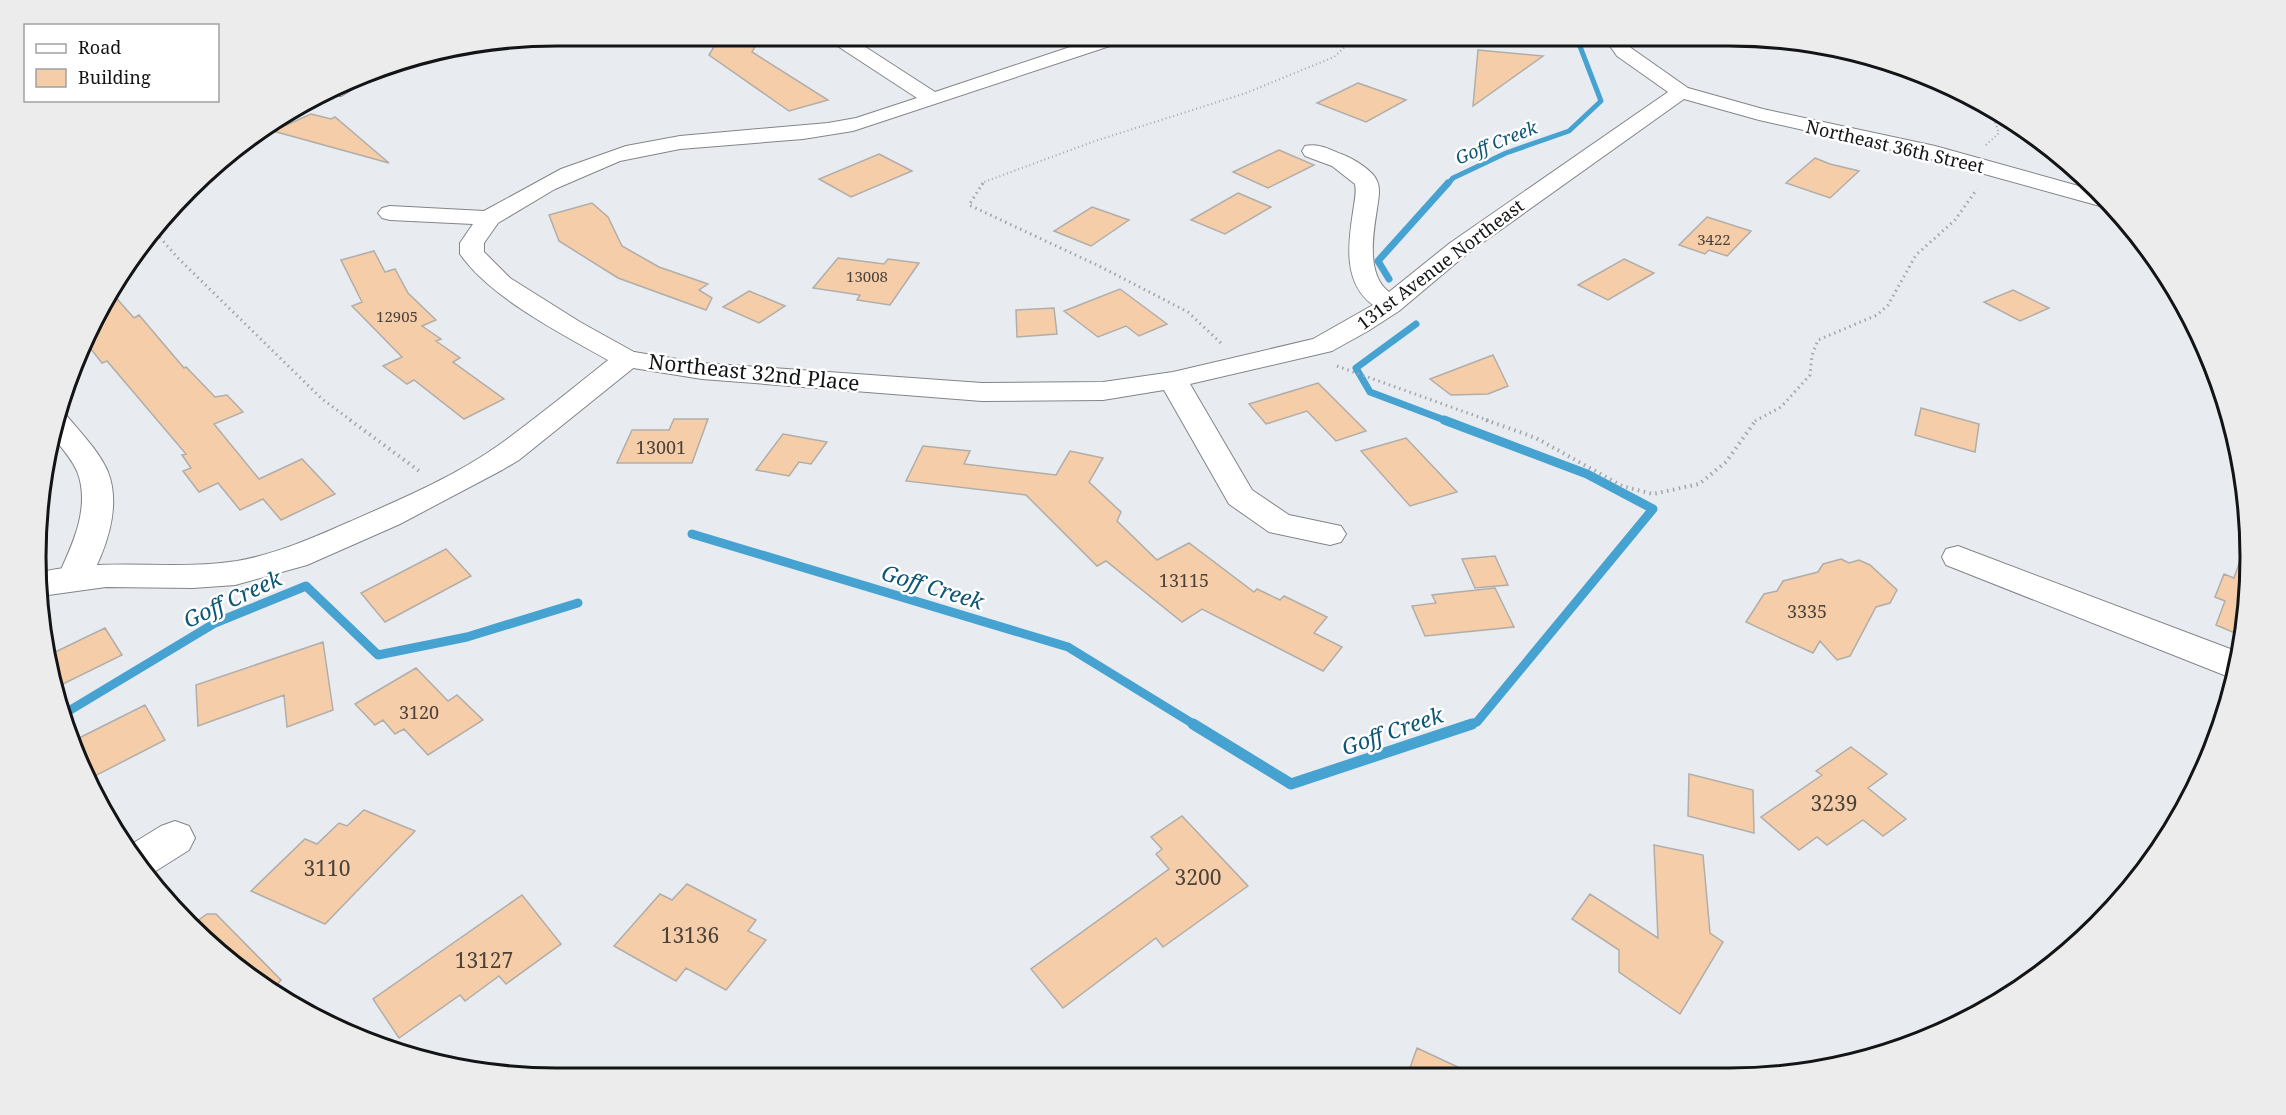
<svg xmlns="http://www.w3.org/2000/svg" width="2286" height="1115" font-family="'Noto Serif',serif">
<style>
.lines{fill:none;stroke-linecap:round;stroke-linejoin:round}
.stream-far3{stroke:#46a2d1;stroke-width:5}
.stream-far2{stroke:#46a2d1;stroke-width:7}
.stream-far1{stroke:#46a2d1;stroke-width:9}
.stream{stroke:#46a2d1;stroke-width:11}
.building{fill:#f5cea9;stroke:#b1ada9;stroke-width:1.5}
.lane-casing{stroke:#818589;stroke-width:2}
.street-casing{stroke:#818589;stroke-width:2}
.secondary-casing{stroke:#818589;stroke-width:2}
.path-far2{stroke:#a2a6a9;stroke-width:2;stroke-dasharray:1 3;stroke-linecap:butt}
.path-far1{stroke:#a2a6a9;stroke-width:3;stroke-dasharray:1.5 4;stroke-linecap:butt}
.path{stroke:#a2a6a9;stroke-width:4;stroke-dasharray:1.5 4.5;stroke-linecap:butt}
.lane{fill:#fff;fill-rule:evenodd}
.street{fill:#fff;fill-rule:evenodd}
.secondary{fill:#fff;fill-rule:evenodd}
.labels{text-anchor:middle;dominant-baseline:central;stroke-width:5;stroke-linejoin:round;paint-order:stroke}
.far-number-label{font-size:15px;fill:#4b423a}
.far-water-label{font-size:18px;font-style:italic;fill:#0e5676;stroke:#fff}
.far-street-label{font-size:18px;fill:#121415;stroke:#fff}
.number-label{font-size:18px;fill:#4b423a}
.street-label{font-size:21px;fill:#121415;stroke:#fff}
.near-number-label{font-size:21px;fill:#4b423a}
.water-label{font-size:22px;font-style:italic;fill:#0e5676;stroke:#fff}
.rim{fill:none;stroke:#121415;stroke-width:3}
</style>
<rect width="100%" height="100%" fill="#e8ecf0"/>
<g class="lines">
<path class="stream-far3" d="M 1447,185 L 1453,178 L 1506,153 L 1569,131 L 1601,101 L 1576,36"/>
<path class="stream-far2" d="M 1389,279 L 1378,261 L 1448,183
M 1416,324 L 1356,368 L 1370,392 L 1447,421"/>
<path class="stream-far1" d="M 1444,420 L 1587,474 L 1653,509 L 1477,722 L 1467,725
M 692,534 L 1068,647 L 1195,725
M 67,712 L 215,623 L 306,586 L 378,655 L 467,637 L 578,603"/>
<path class="stream" d="M 1193,724 L 1291,784 L 1472,724"/>
</g>
<path class="building" d="M 719,38 L 760,38 L 752,52 L 828,100 L 789,111 L 709,55 Z
M 1478,50 L 1543,56 L 1473,106 Z
M 1358,83 L 1406,100 L 1366,122 L 1317,103 Z
M 311,114 L 331,119 L 335,117 L 389,163 L 273,131 Z
M 1279,150 L 1314,165 L 1268,188 L 1233,172 Z
M 879,154 L 912,171 L 851,197 L 819,179 Z
M 1815,158 L 1830,164 L 1859,171 L 1830,198 L 1786,183 Z
M 1238,193 L 1271,207 L 1225,234 L 1191,220 Z
M 592,203 L 608,217 L 622,246 L 659,267 L 708,284 L 699,290 L 712,298 L 706,310 L 618,278 L 559,241 L 549,215 Z
M 1092,207 L 1129,220 L 1091,246 L 1054,231 Z
M 1707,217 L 1751,231 L 1727,256 L 1709,250 L 1705,254 L 1679,245 Z
M 374,251 L 385,272 L 395,269 L 408,293 L 436,320 L 422,326 L 441,339 L 436,341 L 460,358 L 453,362 L 504,399 L 464,419 L 414,380 L 407,384 L 383,366 L 402,357 L 352,306 L 362,302 L 341,260 Z
M 838,258 L 884,264 L 888,259 L 919,263 L 890,305 L 857,300 L 860,295 L 813,288 Z
M 1624,259 L 1654,273 L 1608,300 L 1578,285 Z
M 1120,289 L 1167,324 L 1139,336 L 1126,326 L 1098,337 L 1064,311 Z
M 2013,290 L 2049,308 L 2020,321 L 1984,302 Z
M 749,291 L 785,306 L 759,323 L 723,307 Z
M 111,292 L 134,318 L 139,315 L 184,368 L 186,367 L 215,397 L 227,395 L 243,412 L 214,424 L 259,479 L 302,459 L 335,494 L 281,520 L 263,499 L 240,510 L 218,483 L 199,492 L 183,471 L 191,468 L 182,455 L 186,454 L 107,361 L 102,363 L 87,344 L 87,337 Z
M 1054,308 L 1057,334 L 1017,337 L 1016,310 Z
M 1493,355 L 1508,386 L 1488,394 L 1451,395 L 1430,379 Z
M 1318,383 L 1366,431 L 1336,441 L 1307,411 L 1266,424 L 1249,404 Z
M 1921,408 L 1979,424 L 1975,452 L 1915,435 Z
M 674,419 L 708,419 L 692,463 L 617,463 L 632,430 L 669,430 Z
M 783,434 L 827,442 L 811,464 L 799,462 L 789,476 L 756,470 Z
M 1406,438 L 1457,492 L 1410,506 L 1361,451 Z
M 923,446 L 970,451 L 964,464 L 1056,475 L 1070,451 L 1103,458 L 1089,482 L 1121,512 L 1117,521 L 1157,560 L 1189,543 L 1254,592 L 1257,589 L 1280,600 L 1284,596 L 1327,617 L 1314,633 L 1342,647 L 1323,671 L 1202,609 L 1182,622 L 1106,561 L 1097,566 L 1026,495 L 906,481 Z
M 446,549 L 471,576 L 385,622 L 361,593 Z
M 2242,555 L 2250,558 L 2242,636 L 2216,625 L 2225,601 L 2215,597 L 2224,574 L 2234,578 Z
M 1495,556 L 1508,585 L 1475,588 L 1462,559 Z
M 1841,559 L 1849,563 L 1859,560 L 1870,565 L 1897,590 L 1890,603 L 1876,607 L 1850,656 L 1837,660 L 1820,641 L 1813,653 L 1746,622 L 1764,594 L 1777,591 L 1783,581 L 1818,572 L 1823,564 Z
M 1495,588 L 1514,627 L 1425,636 L 1412,606 L 1436,603 L 1432,595 Z
M 105,628 L 122,655 L 59,686 L 49,655 Z
M 323,642 L 333,710 L 287,727 L 284,695 L 198,726 L 196,685 Z
M 416,668 L 448,701 L 457,695 L 483,720 L 428,755 L 404,729 L 395,734 L 383,720 L 375,725 L 355,704 Z
M 145,705 L 165,740 L 87,780 L 75,740 Z
M 1851,747 L 1887,774 L 1868,788 L 1906,819 L 1883,836 L 1863,820 L 1827,845 L 1817,837 L 1799,850 L 1761,817 L 1822,775 L 1816,771 Z
M 1689,774 L 1753,790 L 1754,833 L 1688,816 Z
M 364,810 L 415,831 L 325,924 L 251,891 L 305,839 L 317,844 L 339,823 L 347,826 Z
M 1182,816 L 1248,886 L 1163,947 L 1156,938 L 1063,1008 L 1031,969 L 1169,869 L 1156,854 L 1162,849 L 1151,837 Z
M 1654,845 L 1703,855 L 1710,933 L 1723,942 L 1680,1014 L 1619,972 L 1619,950 L 1572,919 L 1590,894 L 1658,938 Z
M 687,884 L 756,920 L 748,931 L 766,940 L 726,990 L 686,968 L 676,981 L 614,946 L 660,894 L 672,900 Z
M 522,895 L 561,944 L 506,984 L 499,976 L 465,1001 L 460,995 L 399,1038 L 373,999 Z
M 207,914 L 216,914 L 281,980 L 270,992 L 189,927 Z
M 1417,1048 L 1477,1076 L 1407,1076 Z"/>
<g class="lines">
<defs>
<path id="lane" d="M 377,71 L 377,75 L 341,96 L 332,95 Z"/>
<path id="street" d="M 1103,36 L 1130,36 L 1128,40 L 853,131 L 803,139 L 680,149 L 620,161 L 555,189 L 498,223 L 484,243 L 484,252 L 510,278 L 580,322 L 634,352 L 702,363 L 982,383 L 1103,382 L 1173,372 L 1313,339 L 1373,305 C 1343,283 1348,244 1353,212 C 1354,203 1357,193 1355,184 L 1332,166 L 1305,156 L 1302,151 L 1305,146 C 1318,143 1329,149 1341,154 C 1352,158 1373,170 1377,181 C 1381,190 1378,200 1377,209 C 1373,234 1366,275 1389,292 L 1450,243 L 1668,92 L 1617,56 L 1603,36 L 1622,36 L 1631,48 L 1688,88 L 1763,109 L 1935,146 L 2100,192 L 2112,207 L 2100,206 L 1923,157 L 1759,120 L 1684,99 L 1468,253 L 1399,311 L 1368,331 L 1332,351 L 1190,384 L 1252,490 L 1289,515 L 1341,526 L 1346,534 L 1341,542 L 1330,545 L 1269,532 L 1229,504 L 1164,390 L 1103,400 L 982,401 L 702,379 L 627,367 L 617,365 C 568,337 492,300 460,254 L 460,243 L 473,224 L 390,220 L 382,218 L 378,213 L 382,208 L 390,206 L 484,211 L 561,169 L 626,146 L 680,136 L 828,123 L 856,118 L 917,98 L 839,47 L 837,43 L 839,39 L 853,39 L 935,92 Z
M 59,413 L 66,415 C 81,433 99,451 108,472 C 122,508 105,553 87,584 L 75,588 L 63,584 L 58,576 C 73,544 91,506 77,471 C 71,458 61,447 52,436 Z
M 1958,546 L 2241,653 L 2234,679 L 1946,565 L 1942,557 L 1946,549 Z
M 175,821 L 189,826 L 195,838 L 189,850 L 151,874 L 130,845 L 161,826 Z"/>
<path id="secondary" d="M 627,351 L 637,353 L 641,359 L 637,365 L 519,460 L 502,470 L 400,524 L 307,565 L 235,585 L 193,588 L 106,587 L 41,596 L 42,572 C 107,557 172,571 237,561 C 276,554 313,538 349,522 C 399,500 454,477 499,445 C 539,416 578,384 617,353 Z"/>
</defs>
<use href="#lane" class="lane-casing"/>
<use href="#street" class="street-casing"/>
<use href="#secondary" class="secondary-casing"/>
<path class="path-far2" d="M 1986,145 L 1999,133 L 1995,122 L 2002,115
M 982,185 L 984,182 L 1095,141 L 1246,93 L 1334,57 L 1357,36"/>
<path class="path-far1" d="M 983,183 L 969,205 L 1099,266 L 1188,312 L 1223,345
M 156,233 L 178,258 L 322,399 L 352,421
M 1337,366 L 1490,421
M 1755,421 L 1781,407 L 1810,375 L 1812,355 L 1818,340 L 1877,315 L 1888,305 L 1916,255 L 1955,220 L 1977,189"/>
<path class="path" d="M 350,420 L 422,473
M 1486,420 L 1536,438 L 1622,486 L 1653,494 L 1699,484 L 1726,462 L 1756,420"/>
<use href="#lane" class="lane"/>
<use href="#street" class="street"/>
<use href="#secondary" class="secondary"/>
</g>
<g class="labels">
<g class="far-number-label">
<text x="1714" y="239">3422</text>
<text x="867" y="276">13008</text>
<text x="397" y="316">12905</text>
</g>
<g class="far-water-label">
<text transform="translate(1496 142) rotate(-22)">Goff Creek</text>
</g>
<g class="far-street-label">
<text transform="translate(1895 146) rotate(13)">Northeast 36th Street</text>
<text transform="translate(1440 264) rotate(-37)">131st Avenue Northeast</text>
</g>
<g class="number-label">
<text x="661" y="447">13001</text>
<text x="1184" y="580">13115</text>
<text x="1807" y="611">3335</text>
<text x="419" y="712">3120</text>
</g>
<g class="street-label">
<text transform="translate(754 372) rotate(6)">Northeast 32nd Place</text>
</g>
<g class="near-number-label">
<text x="1834" y="803">3239</text>
<text x="327" y="868">3110</text>
<text x="1198" y="877">3200</text>
<text x="690" y="935">13136</text>
<text x="484" y="960">13127</text>
</g>
<g class="water-label">
<text transform="translate(933 586) rotate(17)">Goff Creek</text>
<text transform="translate(232 598) rotate(-25)">Goff Creek</text>
<text transform="translate(1392 730) rotate(-19)">Goff Creek</text>
</g>
</g>
<path d="M0 0H2286V1115H0ZM557 46H1729A511 511 0 0 1 2240 557V557A511 511 0 0 1 1729 1068H557A511 511 0 0 1 46 557V557A511 511 0 0 1 557 46Z" fill="#ececec" fill-rule="evenodd"/>
<path class="rim" d="M557 46H1729A511 511 0 0 1 2240 557V557A511 511 0 0 1 1729 1068H557A511 511 0 0 1 46 557V557A511 511 0 0 1 557 46Z"/>
<rect x="24" y="24" width="195" height="78" fill="#ffffff" stroke="#a0a1a1" stroke-width="1.5"/>
<rect x="36" y="44" width="30" height="9" fill="#ffffff" stroke="#a0a1a1" stroke-width="1.5"/>
<text x="78" y="54" font-size="18" fill="#121415">Road</text>
<rect x="36" y="69" width="30" height="18" fill="#f5cea9" stroke="#a0a1a1" stroke-width="1.5"/>
<text x="78" y="84" font-size="18" fill="#121415">Building</text>
</svg>
